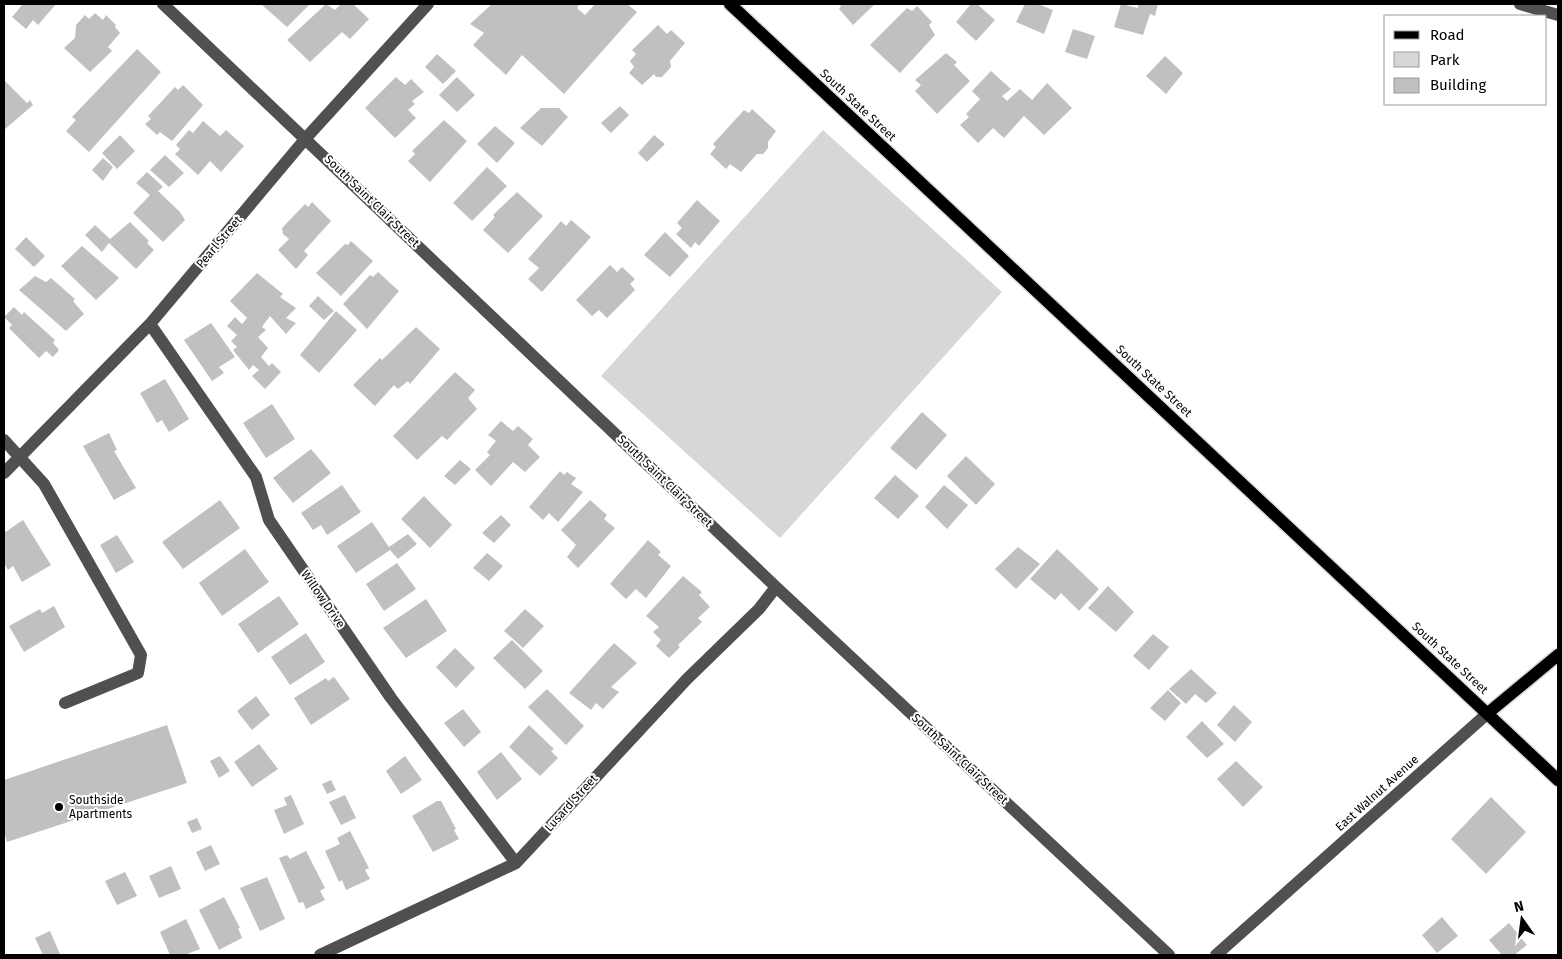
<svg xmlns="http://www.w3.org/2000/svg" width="1562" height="959" font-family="'Fira Sans',sans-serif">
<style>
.green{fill:#d7d7d7}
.building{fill:#c0c0c0}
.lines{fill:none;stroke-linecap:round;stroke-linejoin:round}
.major-casing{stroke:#dbdbdb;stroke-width:15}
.minor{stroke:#505050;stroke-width:12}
.major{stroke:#000;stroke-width:12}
.poi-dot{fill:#000;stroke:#fff;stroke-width:2}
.labels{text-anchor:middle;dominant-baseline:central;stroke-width:4;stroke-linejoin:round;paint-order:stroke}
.street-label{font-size:12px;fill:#000;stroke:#fff}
.poi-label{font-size:12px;fill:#000;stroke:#fff;text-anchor:start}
</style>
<rect width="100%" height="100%" fill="#fff"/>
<path class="green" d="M 823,130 L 1002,292 L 780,538 L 601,376 Z"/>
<path class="building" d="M 23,4 L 56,4 L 38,25 L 33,20 L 26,29 L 12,17 Z
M 261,4 L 310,4 L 287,27 Z
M 326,4 L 335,10 L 341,4 L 353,4 L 369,19 L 350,39 L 342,32 L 310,62 L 287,40 Z
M 492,4 L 580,4 L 577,8 L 585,15 L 595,4 L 627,4 L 637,12 L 564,94 L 522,55 L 506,75 L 473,45 L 484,33 L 470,24 Z
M 839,4 L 875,4 L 853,25 L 839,9 L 841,6 Z
M 971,4 L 977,4 L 995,20 L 976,41 L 956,22 Z
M 1025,4 L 1038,4 L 1053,10 L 1044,34 L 1016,22 Z
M 1121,4 L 1138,8 L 1138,4 L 1158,4 L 1155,16 L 1150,14 L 1143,35 L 1114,27 Z
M 917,6 L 932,22 L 929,25 L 935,35 L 900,73 L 870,45 L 907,8 L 912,11 Z
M 95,13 L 103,20 L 106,15 L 116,25 L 115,27 L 120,33 L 108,47 L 112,51 L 90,72 L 64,48 L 75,38 L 76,25 L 85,15 L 89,19 Z
M 658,25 L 667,34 L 671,30 L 685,43 L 670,61 L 671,67 L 662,77 L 656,77 L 654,74 L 642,85 L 629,73 L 634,67 L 630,61 L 636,54 L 632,50 Z
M 1073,29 L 1095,36 L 1087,59 L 1065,52 Z
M 137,49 L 161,72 L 89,152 L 66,131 L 76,120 L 72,117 Z
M 946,53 L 957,62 L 954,65 L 970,81 L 937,114 L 915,91 L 921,85 L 915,80 Z
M 437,54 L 456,71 L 443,84 L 425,67 Z
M 1165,56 L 1183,73 L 1166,94 L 1146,76 Z
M 991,71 L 1011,89 L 1002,96 L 1007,101 L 1020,89 L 1032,100 L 1047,83 L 1072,108 L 1044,135 L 1024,116 L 1004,138 L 993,128 L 978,143 L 960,125 L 969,117 L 966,114 L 980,99 L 972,91 Z
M 396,77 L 405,85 L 411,79 L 424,92 L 412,101 L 415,104 L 408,110 L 416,118 L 395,138 L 365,108 Z
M 457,77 L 475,95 L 457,112 L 439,95 Z
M 5,81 L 27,103 L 30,100 L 33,105 L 4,130 Z
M 183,85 L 203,105 L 172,141 L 160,132 L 157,135 L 145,124 L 151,119 L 148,116 L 175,87 L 178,90 Z
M 620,106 L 629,115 L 611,133 L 601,123 Z
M 541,108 L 559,108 L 568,117 L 542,146 L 520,128 Z
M 752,109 L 776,131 L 768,142 L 768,148 L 763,154 L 757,154 L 741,172 L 730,164 L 726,169 L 710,154 L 716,147 L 713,144 L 744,110 L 749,113 Z
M 444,120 L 467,141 L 430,182 L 408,161 L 415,154 L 412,151 Z
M 203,121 L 220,136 L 226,130 L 244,146 L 221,172 L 210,161 L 198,175 L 175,154 L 180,149 L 176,145 L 189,130 L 193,133 Z
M 495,126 L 515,143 L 497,163 L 477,144 Z
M 120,135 L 135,151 L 117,169 L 102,153 Z
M 654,135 L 665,144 L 647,162 L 638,153 Z
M 165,155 L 184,173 L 169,187 L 150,170 Z
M 103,158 L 113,167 L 103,181 L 92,170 Z
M 487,167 L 507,186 L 472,221 L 453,203 Z
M 147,172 L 163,187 L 158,191 L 180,212 L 185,220 L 163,242 L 133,213 L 150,195 L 136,183 Z
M 517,192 L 543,216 L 508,253 L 483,230 L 495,217 L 493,215 Z
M 697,200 L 720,221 L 699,246 L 695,242 L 691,248 L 676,234 L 682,228 L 677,223 Z
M 312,202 L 331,221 L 304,251 L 308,255 L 296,269 L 278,250 L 289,239 L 283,234 L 282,228 L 305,204 L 308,207 Z
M 571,220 L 591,237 L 542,292 L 528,279 L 539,268 L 528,259 L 561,221 L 566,226 Z
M 130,222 L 149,241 L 147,243 L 154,250 L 136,269 L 109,243 L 102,252 L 85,235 L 95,225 L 110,239 Z
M 665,232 L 689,256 L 670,277 L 644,255 Z
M 26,237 L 45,256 L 34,267 L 15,249 Z
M 351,241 L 373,261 L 341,296 L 316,273 L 345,244 L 348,245 Z
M 82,246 L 119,278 L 96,300 L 61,266 Z
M 610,265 L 617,272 L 622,267 L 635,279 L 630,284 L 635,290 L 607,318 L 599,310 L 592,316 L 576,300 Z
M 378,272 L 399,291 L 367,329 L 343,304 L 370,275 L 373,277 Z
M 257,273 L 283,294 L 280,297 L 296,308 L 286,318 L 296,323 L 286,334 L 270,316 L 262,327 L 266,330 L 258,337 L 268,348 L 261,357 L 269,366 L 272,363 L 281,372 L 265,389 L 252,376 L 259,370 L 253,365 L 249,370 L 233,350 L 237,347 L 231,341 L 237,335 L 227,326 L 235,317 L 242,324 L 247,318 L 230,301 Z
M 35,276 L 46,282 L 51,278 L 75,299 L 73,301 L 84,314 L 66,331 L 19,290 Z
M 318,296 L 334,311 L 324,320 L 309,306 Z
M 14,307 L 22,315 L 24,312 L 55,340 L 53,343 L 59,350 L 53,357 L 46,351 L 39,358 L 9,328 L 12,325 L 4,317 Z
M 336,311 L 357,330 L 319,373 L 300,355 Z
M 211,323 L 235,357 L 219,367 L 224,373 L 212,381 L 184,340 Z
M 416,327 L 440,349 L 410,384 L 408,381 L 398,389 L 394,385 L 375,406 L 353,385 L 380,358 L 382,360 Z
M 455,372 L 475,390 L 468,398 L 477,409 L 447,440 L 442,436 L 417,460 L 393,436 Z
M 165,379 L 189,419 L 169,432 L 162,420 L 157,423 L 140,393 Z
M 272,404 L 295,439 L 266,458 L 243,423 Z
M 922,412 L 947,435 L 916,470 L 890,448 Z
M 501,421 L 513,431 L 518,426 L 533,439 L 528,445 L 540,457 L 525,472 L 513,462 L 491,486 L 475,470 L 490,455 L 487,452 L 496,441 L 488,435 Z
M 109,433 L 117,450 L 114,451 L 136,488 L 114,500 L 83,446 Z
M 311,449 L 331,473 L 293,503 L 273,478 Z
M 966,456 L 995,484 L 976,505 L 947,476 Z
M 460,460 L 471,469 L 455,485 L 444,476 Z
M 560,471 L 564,475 L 567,472 L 576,478 L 571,484 L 583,492 L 558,522 L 549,513 L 543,520 L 529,507 Z
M 895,475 L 919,496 L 898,519 L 874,498 Z
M 342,485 L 361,512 L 327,535 L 321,525 L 313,530 L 301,513 Z
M 944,485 L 968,505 L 947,529 L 925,507 Z
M 424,496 L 452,525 L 430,548 L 401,519 Z
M 220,500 L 240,528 L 183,569 L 162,542 Z
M 590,500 L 607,515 L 604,519 L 615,528 L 578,568 L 567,557 L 576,545 L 561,530 Z
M 501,515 L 511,525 L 494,543 L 482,533 Z
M 23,520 L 51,565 L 22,582 L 13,566 L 8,570 L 4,563 L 4,533 Z
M 372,522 L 389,547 L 408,534 L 417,544 L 398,559 L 390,550 L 356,573 L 337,546 Z
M 117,535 L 134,562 L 116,573 L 100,545 Z
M 648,540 L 661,552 L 658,555 L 671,566 L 646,598 L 636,589 L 626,599 L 610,584 Z
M 1018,547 L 1040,564 L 1016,589 L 995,569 Z
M 245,549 L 269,582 L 222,616 L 199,583 Z
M 1057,549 L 1099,589 L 1079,611 L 1061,593 L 1055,600 L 1030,579 Z
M 487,553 L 503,566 L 489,581 L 473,568 Z
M 397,563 L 416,589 L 384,611 L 366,584 Z
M 683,576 L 702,592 L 699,595 L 710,607 L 698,618 L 702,622 L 678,645 L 680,647 L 669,658 L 656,646 L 661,640 L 653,632 L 659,627 L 646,616 Z
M 1108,586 L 1134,612 L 1116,632 L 1088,608 Z
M 279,596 L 299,624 L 258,653 L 238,624 Z
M 426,599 L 447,631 L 406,658 L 383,628 Z
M 54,606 L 65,627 L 24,652 L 9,626 L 40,609 L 42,613 Z
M 525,609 L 544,626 L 523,648 L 504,631 Z
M 306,633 L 325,662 L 290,685 L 271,657 Z
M 1153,634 L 1169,647 L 1149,670 L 1133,656 Z
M 512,640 L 543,671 L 525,689 L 493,658 Z
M 614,643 L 637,663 L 611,687 L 619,692 L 603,709 L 596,703 L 591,710 L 569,693 Z
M 455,648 L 475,668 L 456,688 L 436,667 Z
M 1191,669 L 1217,693 L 1206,703 L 1195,694 L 1186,704 L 1169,689 Z
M 334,677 L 350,699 L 311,725 L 294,698 L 326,678 L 328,681 Z
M 547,689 L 584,726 L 566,745 L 528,707 Z
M 1168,690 L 1181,703 L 1165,721 L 1150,708 Z
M 256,696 L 270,715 L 252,730 L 237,711 Z
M 1234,705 L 1252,722 L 1235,742 L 1217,725 Z
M 463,709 L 481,732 L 464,747 L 444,723 Z
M 1202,721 L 1224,744 L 1207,758 L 1186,737 Z
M 167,725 L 187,783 L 7,842 L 4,831 L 4,780 Z
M 529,725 L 554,749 L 551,751 L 558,758 L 540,776 L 509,747 Z
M 259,744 L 278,769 L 252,787 L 234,762 Z
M 501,752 L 522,779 L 497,800 L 477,772 Z
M 220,756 L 230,771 L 219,778 L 210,761 Z
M 405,756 L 422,780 L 401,794 L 386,771 Z
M 1236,761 L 1263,787 L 1243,807 L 1217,779 Z
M 331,780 L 336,790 L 327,794 L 322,784 Z
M 291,795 L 304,824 L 284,834 L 274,810 L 287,805 L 284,798 Z
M 345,795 L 356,818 L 341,825 L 329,802 Z
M 1491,797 L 1526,832 L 1486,874 L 1451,839 Z
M 437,801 L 441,801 L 456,829 L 454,830 L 459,839 L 433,852 L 412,816 Z
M 197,818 L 202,829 L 192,833 L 187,822 Z
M 350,831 L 369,868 L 365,870 L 370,879 L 346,890 L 342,880 L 339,882 L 325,851 L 340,844 L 337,838 Z
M 211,845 L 220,864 L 205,871 L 196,852 Z
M 306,851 L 325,888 L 320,891 L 325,900 L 306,909 L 303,902 L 299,903 L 279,858 L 287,855 L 290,859 Z
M 171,866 L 181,889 L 159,898 L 149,876 Z
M 125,872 L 137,896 L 117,905 L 105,881 Z
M 267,877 L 285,919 L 260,931 L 240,888 Z
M 224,897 L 240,928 L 238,928 L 242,938 L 219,950 L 199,910 Z
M 1442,917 L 1458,936 L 1437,953 L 1422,935 Z
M 186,919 L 200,949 L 184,955 L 170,955 L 160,932 Z
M 1509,923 L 1527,945 L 1514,955 L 1502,955 L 1489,940 Z
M 50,931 L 60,954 L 58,955 L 43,955 L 35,938 Z"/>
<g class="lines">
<defs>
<path id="major" d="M 730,4 L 1558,780
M 1488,713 L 1558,655"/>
</defs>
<use href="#major" class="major-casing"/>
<path class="minor" d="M 163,4 L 776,587 L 1169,955
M 1520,4 L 1558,15
M 150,324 L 256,477 L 269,520 L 391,698 L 516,863
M 4,440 L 44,484 L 141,655 L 138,673 L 65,703
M 4,473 L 150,324 L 306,138 L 428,4
M 320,955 L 516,863 L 687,679 L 759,609 L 776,587
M 1216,955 L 1488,713"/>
<use href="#major" class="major"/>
</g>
<circle class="poi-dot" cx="59" cy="807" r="5"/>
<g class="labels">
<g class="street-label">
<text transform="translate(858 105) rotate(43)">South State Street</text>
<text transform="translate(372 201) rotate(44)">South Saint Clair Street</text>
<text transform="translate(219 242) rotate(-50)">Pearl Street</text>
<text transform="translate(1154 381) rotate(43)">South State Street</text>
<text transform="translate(665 481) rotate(44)">South Saint Clair Street</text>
<text transform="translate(323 599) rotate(55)">Willow Drive</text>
<text transform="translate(1450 658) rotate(43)">South State Street</text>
<text transform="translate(960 759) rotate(43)">South Saint Clair Street</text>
<text transform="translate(1377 793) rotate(-42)">East Walnut Avenue</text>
<text transform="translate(571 803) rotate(-48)">Lusard Street</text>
</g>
<g class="poi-label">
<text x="69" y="800">Southside<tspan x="69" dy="14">Apartments</tspan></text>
</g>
</g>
<rect width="1562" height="959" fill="none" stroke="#000000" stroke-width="10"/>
<rect x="1384" y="15" width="162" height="90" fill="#ffffff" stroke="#999999"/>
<rect x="1394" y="31" width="25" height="8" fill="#000000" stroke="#999999"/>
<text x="1430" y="40" font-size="15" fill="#000000">Road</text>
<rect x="1394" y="52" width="25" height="15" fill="#d7d7d7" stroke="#999999"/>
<text x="1430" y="65" font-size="15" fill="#000000">Park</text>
<rect x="1394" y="78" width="25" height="15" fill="#c0c0c0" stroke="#999999"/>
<text x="1430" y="90" font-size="15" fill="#000000">Building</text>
<g transform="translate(1522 919) rotate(346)" stroke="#ffffff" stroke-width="4" paint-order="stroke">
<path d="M0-4L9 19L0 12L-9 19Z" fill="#000000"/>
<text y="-8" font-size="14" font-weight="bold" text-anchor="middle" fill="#000000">N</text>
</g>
</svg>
